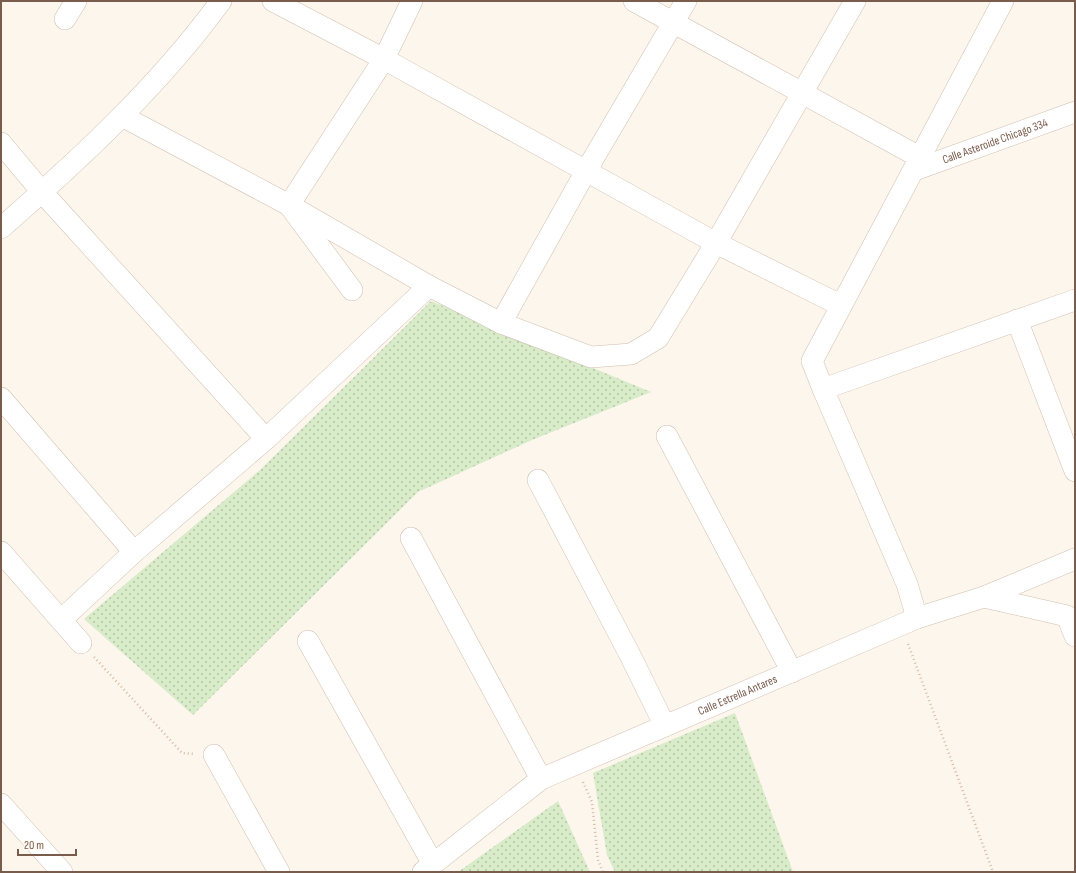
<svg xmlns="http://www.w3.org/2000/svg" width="1076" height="873" font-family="'Sofia Sans Condensed',sans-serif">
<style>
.grass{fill:url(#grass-dots)}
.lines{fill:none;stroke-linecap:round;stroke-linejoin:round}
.minor-casing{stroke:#d1beb0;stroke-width:22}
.path{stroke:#d9b8a5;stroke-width:2.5;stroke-dasharray:1 3;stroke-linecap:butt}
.minor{stroke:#fff;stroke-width:21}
.labels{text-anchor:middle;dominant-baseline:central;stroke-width:3;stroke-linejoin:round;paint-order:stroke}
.street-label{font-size:12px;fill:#7a5c4d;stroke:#fffaf3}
</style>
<defs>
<pattern id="grass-dots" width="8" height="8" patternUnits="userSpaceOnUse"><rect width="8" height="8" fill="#d8ecc9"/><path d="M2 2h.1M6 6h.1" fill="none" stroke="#b4c2a5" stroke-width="1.8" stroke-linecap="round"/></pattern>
</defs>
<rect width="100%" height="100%" fill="#fdf6ec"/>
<path class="grass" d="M 431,301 L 651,392 L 532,440 L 418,492 L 193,715 L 84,619 L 260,470 Z
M 735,713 L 793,872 L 615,872 L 607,855 L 593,773 Z
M 558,801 L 590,872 L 458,872 Z"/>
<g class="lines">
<defs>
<g id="minor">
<path d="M 273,1 L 384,59 L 716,243 L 840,305"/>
<path d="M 634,1 L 921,158"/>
<path d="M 65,19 L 76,1"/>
<path d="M 122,116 L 289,205 L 429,286 L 501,323 L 591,357 L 631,354 L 658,338 L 716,243 L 855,1"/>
<path d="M 1,143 L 42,192 L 266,439"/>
<path id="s1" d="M 915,170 L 1075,112"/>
<path d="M 1,228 C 80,159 159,86 221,1"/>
<path d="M 352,290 L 289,205 L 384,59 L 412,1"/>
<path d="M 1017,320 L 1075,471"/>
<path d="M 501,323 L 586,171 L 686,1"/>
<path d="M 823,389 L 1075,300"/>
<path d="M 1,398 L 134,552"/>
<path d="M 667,436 L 792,672"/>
<path d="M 538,480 L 630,655 L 665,726"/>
<path d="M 411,538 L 541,779"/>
<path d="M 1,552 L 81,643"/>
<path d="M 984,597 L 1067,616 L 1075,636"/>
<path d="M 917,618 L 907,584 L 823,389 L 812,361 L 1003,1"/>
<path d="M 61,620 L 134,552 L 266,439 L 429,286"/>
<path d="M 308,641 L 433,864"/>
<path d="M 214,755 L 279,872"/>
<path d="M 1,804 L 62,872"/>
<path id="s2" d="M 423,872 L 541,779 L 917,618 L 984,597 L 1075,559"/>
</g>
</defs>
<use href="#minor" class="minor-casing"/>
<path class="path" d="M 908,644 L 993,872
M 94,657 L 182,753 L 195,754
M 583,782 L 592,802 L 598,860 L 603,872"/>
<use href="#minor" class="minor"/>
</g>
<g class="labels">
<g class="street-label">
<text stroke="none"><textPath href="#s1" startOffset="85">Calle Asteroide Chicago 334</textPath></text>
<text stroke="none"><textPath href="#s2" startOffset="364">Calle Estrella Antares</textPath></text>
</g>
</g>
<rect width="1076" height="873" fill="none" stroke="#7a5c4d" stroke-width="4"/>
<path d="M18 849v6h58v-6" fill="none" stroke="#7a5c4d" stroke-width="2"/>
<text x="24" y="849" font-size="12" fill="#7a5c4d" stroke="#fffaf3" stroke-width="3" paint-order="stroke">20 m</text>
</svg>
